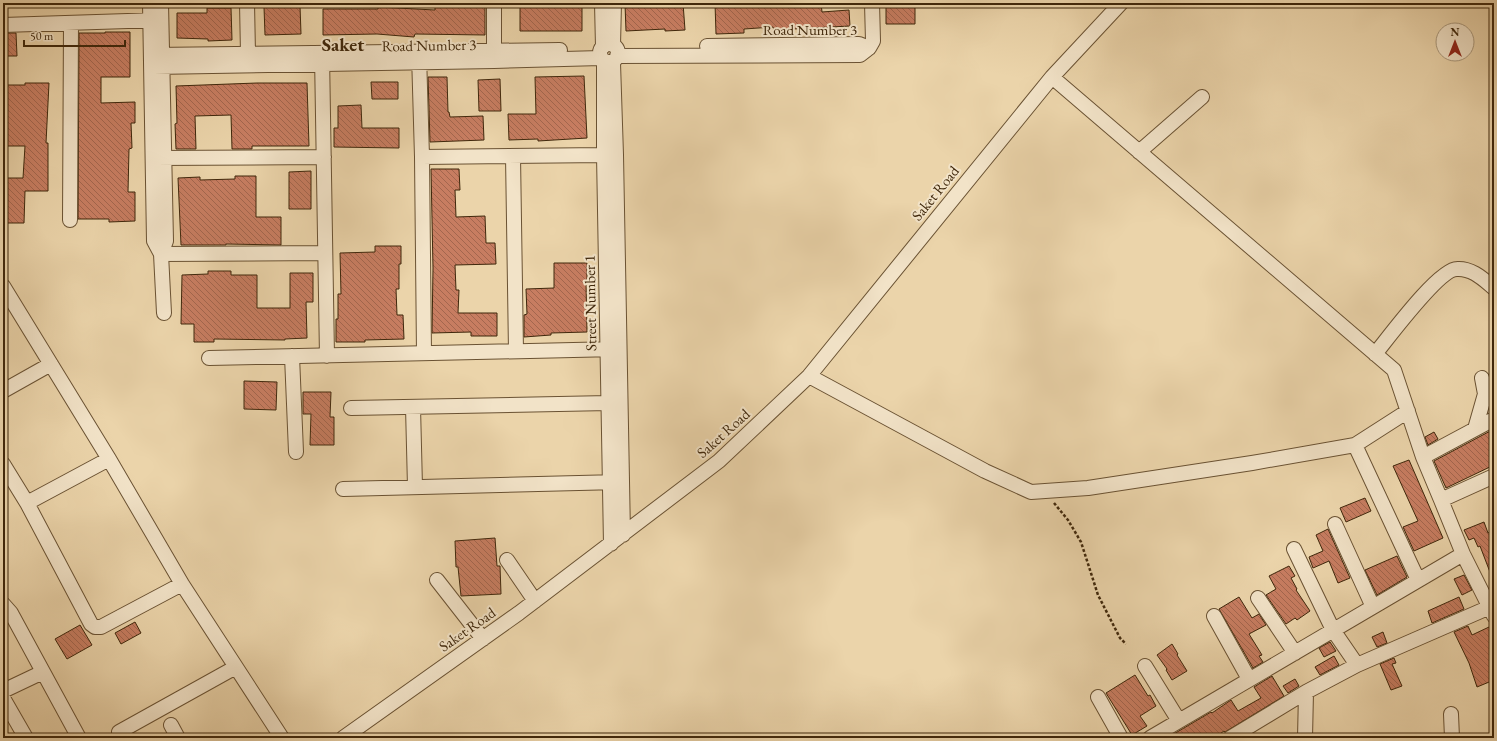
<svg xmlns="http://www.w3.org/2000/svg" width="1497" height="741" font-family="'EB Garamond',serif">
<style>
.building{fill:url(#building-back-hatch);stroke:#3f270b}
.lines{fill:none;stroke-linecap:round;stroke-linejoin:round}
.minor-casing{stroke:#6a5233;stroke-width:16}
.path{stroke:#3f270b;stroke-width:2.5;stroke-dasharray:3 2;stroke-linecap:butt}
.minor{stroke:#f2e3c8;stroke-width:14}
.labels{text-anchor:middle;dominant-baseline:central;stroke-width:4;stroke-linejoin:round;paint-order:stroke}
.street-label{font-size:15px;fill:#3f270b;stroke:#f2e3c8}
.district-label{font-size:19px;font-weight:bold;fill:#3f270b;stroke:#f2e3c8}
</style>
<defs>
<pattern id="building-back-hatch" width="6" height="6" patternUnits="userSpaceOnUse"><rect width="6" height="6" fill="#c77d61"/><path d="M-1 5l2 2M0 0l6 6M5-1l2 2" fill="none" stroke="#a3664e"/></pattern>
</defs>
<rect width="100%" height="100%" fill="#ebd4aa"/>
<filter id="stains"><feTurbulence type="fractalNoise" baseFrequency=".005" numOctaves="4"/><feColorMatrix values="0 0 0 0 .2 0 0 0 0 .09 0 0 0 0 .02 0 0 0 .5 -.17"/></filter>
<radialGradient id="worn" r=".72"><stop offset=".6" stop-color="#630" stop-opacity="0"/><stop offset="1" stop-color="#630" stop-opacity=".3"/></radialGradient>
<path class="building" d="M 520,3 L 582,3 L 582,31 L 520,31 Z
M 646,3 L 683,3 L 685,30 L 665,31 L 665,29 L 626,31 L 625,4 Z
M 715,3 L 821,3 L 822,12 L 849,10 L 850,26 L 774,30 L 773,27 L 744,29 L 744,33 L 716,34 Z
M 915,4 L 915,24 L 886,24 L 886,5 Z
M 460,5 L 485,5 L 485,35 L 415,34 L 414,37 L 377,34 L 323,35 L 323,9 L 378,9 L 378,7 L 435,10 L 435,7 L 460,7 Z
M 300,6 L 301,34 L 265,35 L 264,7 Z
M 207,8 L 231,8 L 232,40 L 208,41 L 208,39 L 177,38 L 177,13 L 207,13 Z
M 105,32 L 130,32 L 130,77 L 101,77 L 101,103 L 135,102 L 135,123 L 131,123 L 132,148 L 129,149 L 128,192 L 135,192 L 135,221 L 109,222 L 109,219 L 78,219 L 79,33 L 105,33 Z
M 3,33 L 16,33 L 17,56 L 3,56 Z
M 584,76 L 587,138 L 538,141 L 538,139 L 509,140 L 508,114 L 536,114 L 535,77 Z
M 428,77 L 447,77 L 448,112 L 449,112 L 450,117 L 483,116 L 484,140 L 430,142 Z
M 500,79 L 501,111 L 479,111 L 478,80 Z
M 371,82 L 398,82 L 398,99 L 372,99 Z
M 25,83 L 49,83 L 46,143 L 48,143 L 48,191 L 25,191 L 24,223 L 3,223 L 3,178 L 23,178 L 25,146 L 3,146 L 3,85 L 25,85 Z
M 257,83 L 307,83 L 309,146 L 252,146 L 252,149 L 232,149 L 231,115 L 195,116 L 196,149 L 176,149 L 175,124 L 177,123 L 176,86 Z
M 361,105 L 362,128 L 399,128 L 399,148 L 334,147 L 334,128 L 338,128 L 338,106 Z
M 431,169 L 459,169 L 460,190 L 455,190 L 456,217 L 485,216 L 486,243 L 495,243 L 496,264 L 455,265 L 456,290 L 459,290 L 458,313 L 497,313 L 497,336 L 471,336 L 471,332 L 432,333 L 433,268 Z
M 311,171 L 311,209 L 289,209 L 289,172 Z
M 235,176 L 256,176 L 256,217 L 281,217 L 281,245 L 226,244 L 226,245 L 181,245 L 178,178 L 200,177 L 200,180 L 235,179 Z
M 375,246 L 401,246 L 401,264 L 399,264 L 399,289 L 396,289 L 397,315 L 403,315 L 404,339 L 365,340 L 365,342 L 336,342 L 336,319 L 338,319 L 338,294 L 341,294 L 340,253 L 375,252 Z
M 554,263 L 587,263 L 587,283 L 586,283 L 587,332 L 551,333 L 551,335 L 524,337 L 524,315 L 527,314 L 526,289 L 554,288 Z
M 208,271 L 231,271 L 231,275 L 257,275 L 257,308 L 290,308 L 290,273 L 313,273 L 313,302 L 306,302 L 307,338 L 285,339 L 285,340 L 214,339 L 214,342 L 194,342 L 194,324 L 181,324 L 182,275 L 208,274 Z
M 244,381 L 277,382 L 276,410 L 244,409 Z
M 303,392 L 331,392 L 330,417 L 334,417 L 334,445 L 310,445 L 311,414 L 303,414 Z
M 1494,429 L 1494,465 L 1446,488 L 1434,461 Z
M 1434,432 L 1438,439 L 1428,445 L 1425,437 Z
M 1409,460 L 1443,538 L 1414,551 L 1403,527 L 1418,521 L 1393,466 Z
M 1365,498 L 1371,511 L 1346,522 L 1340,508 Z
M 1484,522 L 1488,533 L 1494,530 L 1493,580 L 1480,546 L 1478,547 L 1474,538 L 1469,540 L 1464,530 Z
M 1328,529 L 1350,578 L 1338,583 L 1329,561 L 1313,568 L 1309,557 L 1323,551 L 1316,535 Z
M 495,538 L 497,566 L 500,566 L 501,594 L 461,596 L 458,567 L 456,567 L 455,541 Z
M 1397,556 L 1407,577 L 1377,595 L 1365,570 Z
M 1289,566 L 1295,576 L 1291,578 L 1297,589 L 1296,590 L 1310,611 L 1297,620 L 1295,618 L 1286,624 L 1266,595 L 1276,589 L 1269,576 Z
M 1464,575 L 1472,590 L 1462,595 L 1454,579 Z
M 1239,597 L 1252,618 L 1259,614 L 1266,625 L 1249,634 L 1262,655 L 1259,656 L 1263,662 L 1253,668 L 1219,609 Z
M 1459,597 L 1464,609 L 1432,623 L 1428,611 Z
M 135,622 L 141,633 L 121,644 L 115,633 Z
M 80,625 L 92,645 L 67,659 L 55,639 Z
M 1468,626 L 1472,635 L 1489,627 L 1494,639 L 1494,680 L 1477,687 L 1469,663 L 1454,632 Z
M 1383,632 L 1387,643 L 1377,647 L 1372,637 Z
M 1330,642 L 1336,651 L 1324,657 L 1319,648 Z
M 1172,644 L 1178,654 L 1177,655 L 1187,671 L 1172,680 L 1166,670 L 1167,669 L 1157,655 Z
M 1334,656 L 1339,665 L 1320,675 L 1315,667 Z
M 1394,658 L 1396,663 L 1392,664 L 1402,686 L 1391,690 L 1380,664 Z
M 1135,675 L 1148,696 L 1150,695 L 1156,706 L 1140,716 L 1147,726 L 1132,735 L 1106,693 Z
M 1272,676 L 1284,696 L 1225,732 L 1224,731 L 1214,738 L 1167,738 L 1211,712 L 1212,713 L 1231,700 L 1238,711 L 1261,698 L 1254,687 Z
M 1295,679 L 1299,686 L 1288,693 L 1283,686 Z"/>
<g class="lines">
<defs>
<path id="minor" d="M 150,3 L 154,241 L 161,254 L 166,241 L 161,3
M 247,3 L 248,54
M 494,3 L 494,50
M 602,3 L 603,47
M 3,25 L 159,20
M600 53a9 9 0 1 1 18 0a9 9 0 1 1-18 0Z
M 613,45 L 614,3
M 707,46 L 859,44 L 869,48
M 869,48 L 873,41 L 872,3
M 419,54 L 422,157 L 424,353
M 153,55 L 560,50
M 322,55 L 327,356
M 617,56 L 860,55 L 869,48
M 604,61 L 604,155 L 611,544
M 613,63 L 616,155 L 623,535
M 154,67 L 494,61 L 601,58
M 1052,77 L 1394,370 L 1423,457 L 1441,500 L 1463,554 L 1494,616
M 1139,152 L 1202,97
M 513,156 L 516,351
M 422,157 L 604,155
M 154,158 L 324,157
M 70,220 L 71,23
M 3,286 L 109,459 L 182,584 L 282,738
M 164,313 L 161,254 L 325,253
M 1375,354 C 1389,337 1439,269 1457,269 C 1472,268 1483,279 1494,288
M 292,356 L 296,452
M 209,358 L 617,349
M 809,376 L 985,471 L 1031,492 L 1088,488 L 1252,463 L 1355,445 L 1408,411
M 3,391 L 51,364
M 413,407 L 415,487
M 351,408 L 609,403
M 1475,429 L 1485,394 L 1482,378
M 1355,445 L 1418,580
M 1423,457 L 1494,419
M 3,464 L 27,503 L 91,624 L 95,627 L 101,627 L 182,584
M 343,489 L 619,482
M 1441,500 L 1494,476
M 27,503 L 109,459
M 1335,524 L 1373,607
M 1294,549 L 1333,630 L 1357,665
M 507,560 L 535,601
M 437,580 L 483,639
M 1258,598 L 1295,653
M 3,604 L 11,613 L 79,738
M 1214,616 L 1249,679
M 1145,666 L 1179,721
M 3,691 L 43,672
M 1098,697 L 1121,738
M 3,698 L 26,738
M 1451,714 L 1452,738
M 171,725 L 178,738
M 119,732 L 236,667
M 343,738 L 519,613 L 719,461 L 809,376 L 1052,77 L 1121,3
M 1150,738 L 1463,554
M 1230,738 L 1306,692 L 1357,665 L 1490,607
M 1305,738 L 1306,692"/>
</defs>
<use href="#minor" class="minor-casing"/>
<path class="path" d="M 1054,503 L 1068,520 L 1081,542 L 1098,595 L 1120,638 L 1126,644"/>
<use href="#minor" class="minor"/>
</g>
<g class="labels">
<g class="street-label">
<text x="810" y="29">Road Number 3</text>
<text transform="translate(429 45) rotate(-1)">Road Number 3</text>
<text transform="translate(935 193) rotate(-51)">Saket Road</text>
<text transform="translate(590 303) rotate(-91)">Street Number 1</text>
<text transform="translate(723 433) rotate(-42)">Saket Road</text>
<text transform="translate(467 629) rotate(-35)">Saket Road</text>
</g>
<g class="district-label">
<text x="343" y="44">Saket</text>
</g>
</g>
<rect width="1497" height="741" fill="none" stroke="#ebd4aa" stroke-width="16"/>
<rect x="4" y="4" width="1489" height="733" fill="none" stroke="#3f270b" stroke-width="2"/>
<rect x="8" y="8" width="1481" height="725" fill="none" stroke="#3f270b"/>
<g transform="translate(1455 42)"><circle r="19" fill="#f2e3c8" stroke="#aa987c"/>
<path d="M0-3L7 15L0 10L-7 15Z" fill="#8f2418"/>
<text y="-6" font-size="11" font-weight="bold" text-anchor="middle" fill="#3f270b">N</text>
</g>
<path d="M24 40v6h101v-6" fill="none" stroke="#3f270b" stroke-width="2"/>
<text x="30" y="40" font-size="12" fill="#3f270b" stroke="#f2e3c8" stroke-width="3" paint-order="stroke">50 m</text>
<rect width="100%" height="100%" filter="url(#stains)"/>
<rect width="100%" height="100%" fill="url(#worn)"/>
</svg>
